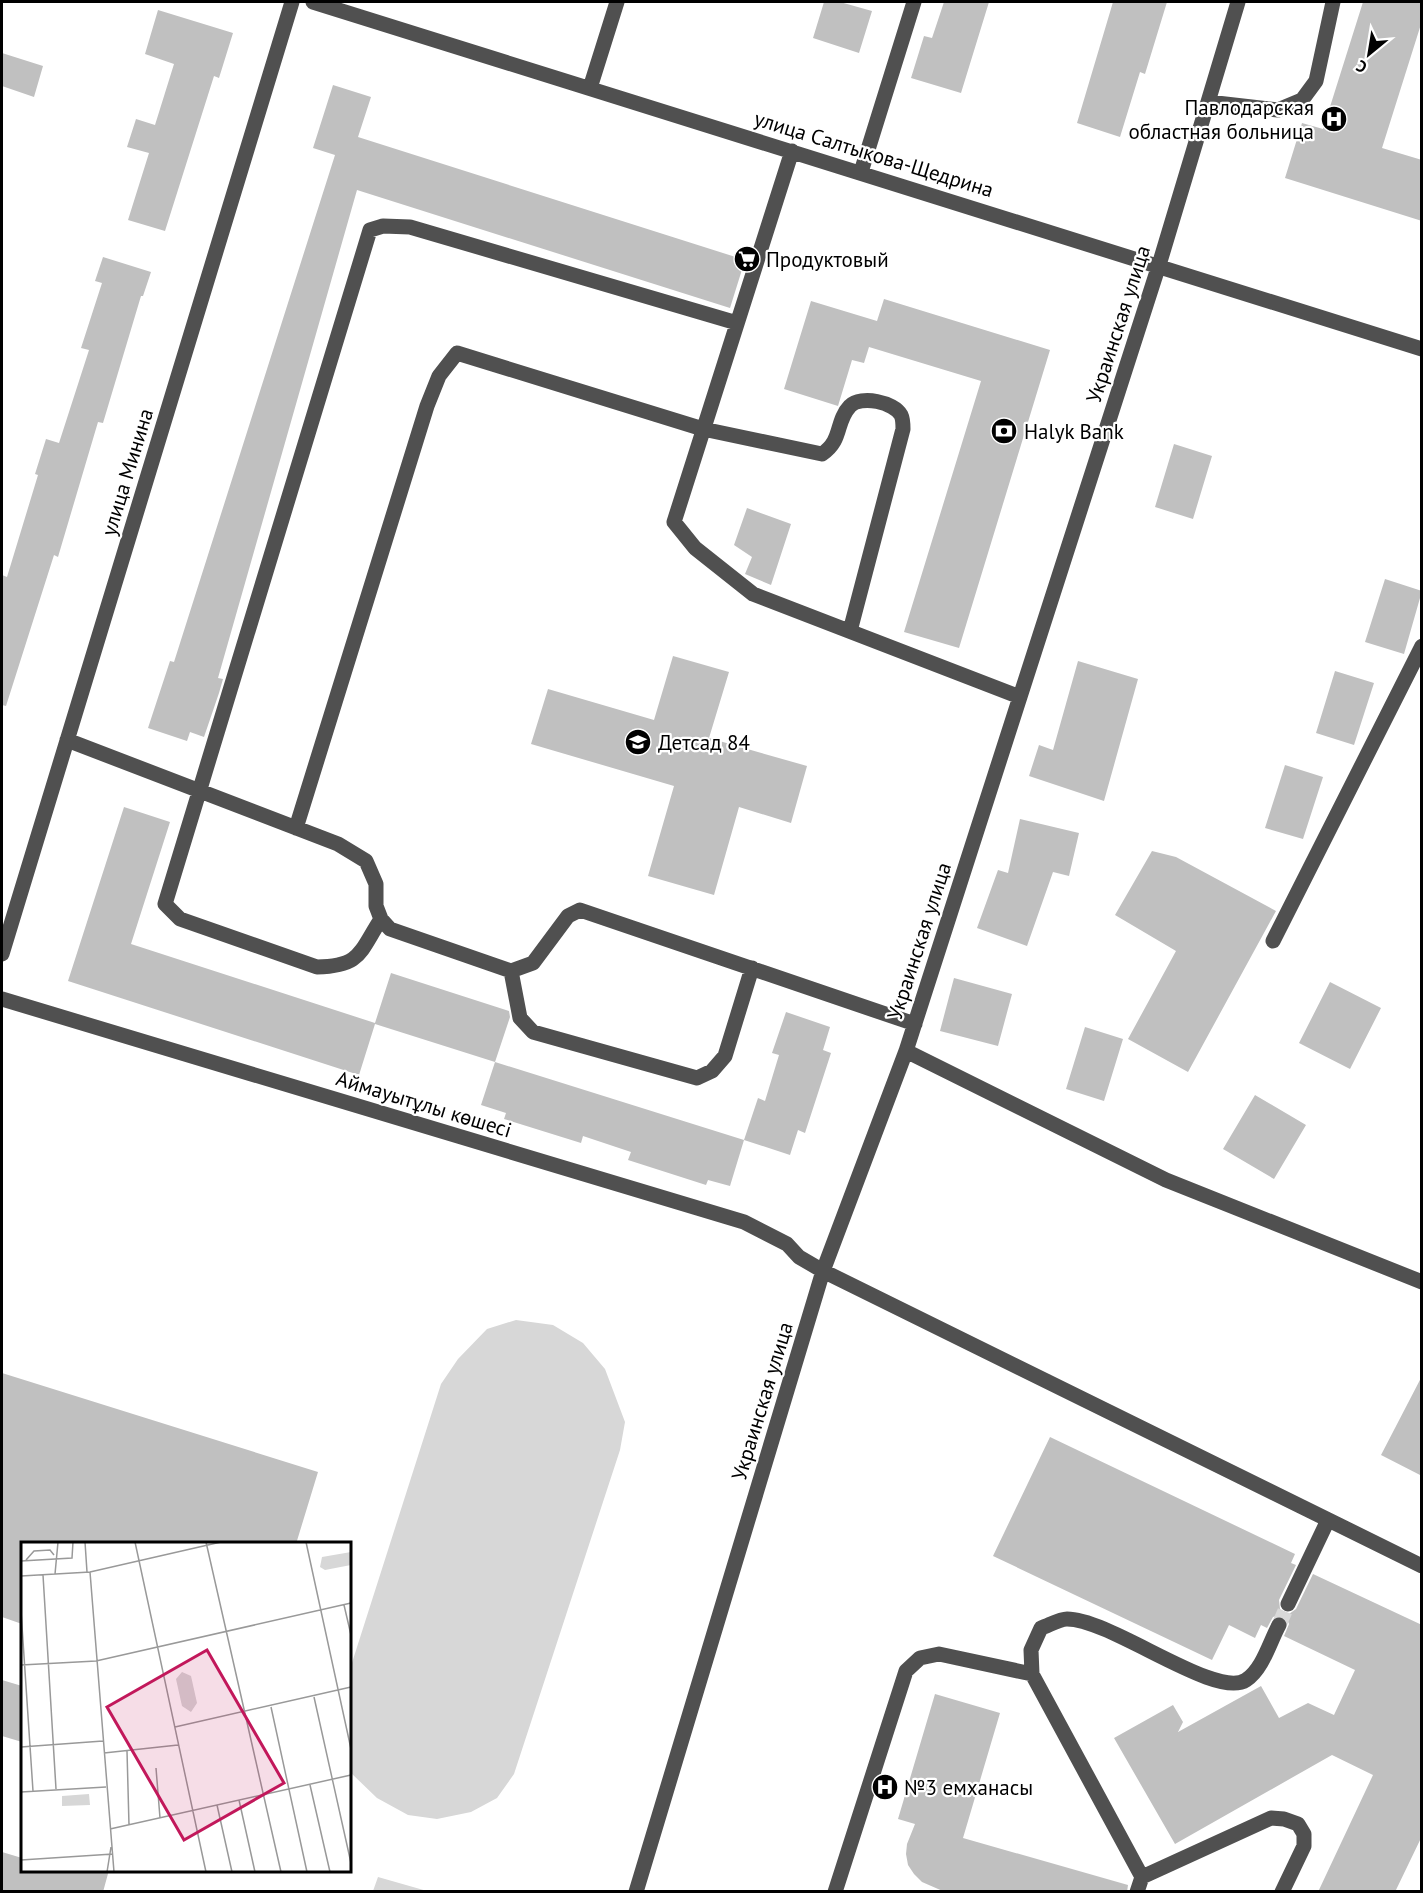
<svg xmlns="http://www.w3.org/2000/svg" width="1423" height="1893" font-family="'PT Sans',sans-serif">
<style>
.green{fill:#d7d7d7}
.building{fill:#c0c0c0}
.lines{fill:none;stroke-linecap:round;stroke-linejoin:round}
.minor-tunnel{stroke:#d9d9d9;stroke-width:15;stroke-dasharray:15 8;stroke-linecap:butt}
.minor{stroke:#505050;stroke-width:15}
.labels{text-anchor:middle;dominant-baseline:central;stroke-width:4.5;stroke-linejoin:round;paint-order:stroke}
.poi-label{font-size:21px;fill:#000;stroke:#fff;text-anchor:start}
.street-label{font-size:21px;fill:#000;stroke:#fff}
.inset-road{fill:none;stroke:#999;stroke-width:1.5}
.view{fill:#c2185b;fill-opacity:0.15;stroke:#c2185b;stroke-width:3}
.inset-edge{fill:none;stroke:#000;stroke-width:3}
</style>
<rect width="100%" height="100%" fill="#fff"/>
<path class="green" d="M 516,1320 L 553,1325 L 583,1343 L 605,1369 L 625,1422 L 620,1450 L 514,1774 L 497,1798 L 471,1812 L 437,1819 L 408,1815 L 377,1798 L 350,1772 L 350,1669 L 441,1384 L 458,1359 L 487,1329 Z
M 378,1877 L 427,1891 L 373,1891 Z"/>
<path class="building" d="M 824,2 L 840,2 L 872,11 L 859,53 L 813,38 Z
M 944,2 L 989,2 L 961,93 L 911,78 L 924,36 L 932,38 Z
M 1113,2 L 1167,2 L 1145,74 L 1140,72 L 1120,137 L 1077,123 Z
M 1363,2 L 1422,2 L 1422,21 L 1382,148 L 1422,160 L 1422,221 L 1285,178 L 1302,123 L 1323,129 Z
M 158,10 L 233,33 L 219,78 L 214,76 L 165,231 L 128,220 L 149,153 L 127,147 L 136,119 L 155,125 L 174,64 L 145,54 Z
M 2,53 L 43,66 L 34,97 L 2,86 Z
M 333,85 L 371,97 L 358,137 L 745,260 L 730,308 L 357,190 L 218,678 L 223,679 L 219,693 L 204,737 L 190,732 L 187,741 L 148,728 L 170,661 L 174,662 L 335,155 L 313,148 Z
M 103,257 L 151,272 L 143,296 L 141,296 L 103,423 L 98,422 L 58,557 L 54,555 L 6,706 L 2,705 L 2,575 L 7,577 L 38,475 L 35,474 L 46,439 L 59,443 L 89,350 L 81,348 L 102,283 L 95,281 Z
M 884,299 L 1050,350 L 959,648 L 904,632 L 981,381 L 869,347 L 864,363 L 852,360 L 838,406 L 784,389 L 811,301 L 877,321 Z
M 1174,444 L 1212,456 L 1193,519 L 1155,507 Z
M 747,508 L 791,524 L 771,585 L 745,574 L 752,557 L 734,545 Z
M 1385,579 L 1422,591 L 1404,654 L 1365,642 Z
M 673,656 L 729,672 L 709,738 L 807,766 L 791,823 L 739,807 L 714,895 L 648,876 L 674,786 L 531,744 L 548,689 L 654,720 Z
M 1078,661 L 1138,679 L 1104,801 L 1029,776 L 1039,745 L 1053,750 Z
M 1335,671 L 1374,683 L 1354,745 L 1316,733 Z
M 1285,765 L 1323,777 L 1303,839 L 1265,828 Z
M 124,807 L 170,822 L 131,944 L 375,1023 L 391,973 L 509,1011 L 510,1017 L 495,1062 L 375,1024 L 359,1075 L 68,981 Z
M 1020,819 L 1079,833 L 1069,876 L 1053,872 L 1027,946 L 977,928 L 998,870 L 1008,873 Z
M 1152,851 L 1176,857 L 1276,911 L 1188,1072 L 1128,1039 L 1176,951 L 1115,915 Z
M 954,978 L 1012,994 L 998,1046 L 940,1031 Z
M 1330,982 L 1381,1008 L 1350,1069 L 1299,1043 Z
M 786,1012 L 830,1027 L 823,1050 L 831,1053 L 805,1133 L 798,1130 L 790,1155 L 744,1140 L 758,1098 L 765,1101 L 779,1055 L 772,1053 Z
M 1085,1027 L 1123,1039 L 1104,1101 L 1066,1089 Z
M 495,1062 L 744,1140 L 730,1186 L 708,1180 L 706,1185 L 628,1160 L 631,1152 L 583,1136 L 581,1143 L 504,1119 L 506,1113 L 481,1105 Z
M 1255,1095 L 1306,1125 L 1274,1179 L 1223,1149 Z
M 2,1373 L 318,1472 L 296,1544 L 22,1544 L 22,1624 L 2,1617 Z
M 1422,1376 L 1422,1476 L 1381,1455 Z
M 1050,1437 L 1295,1554 L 1291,1563 L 1296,1565 L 1279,1600 L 1280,1609 L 1283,1612 L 1289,1614 L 1296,1609 L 1313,1574 L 1422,1625 L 1422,1836 L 1395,1892 L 1318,1892 L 1373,1775 L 1332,1755 L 1175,1844 L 1114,1738 L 1173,1705 L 1183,1722 L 1178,1732 L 1261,1686 L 1279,1718 L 1308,1703 L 1334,1715 L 1355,1670 L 1284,1636 L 1289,1624 L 1287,1619 L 1279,1615 L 1273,1617 L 1267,1628 L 1261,1625 L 1255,1638 L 1229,1625 L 1212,1660 L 993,1556 Z
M 2,1680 L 22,1686 L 22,1742 L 2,1736 Z
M 935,1694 L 1000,1713 L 963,1838 L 1128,1885 L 1127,1892 L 945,1892 L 922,1882 L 914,1874 L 908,1865 L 906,1854 L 907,1844 L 915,1824 L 898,1819 Z
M 2,1852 L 22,1858 L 22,1870 L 109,1870 L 103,1892 L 2,1892 Z"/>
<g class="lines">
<path class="minor-tunnel" d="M 1279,1625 L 1288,1604"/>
<path class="minor" d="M 313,2 L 1422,349
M 590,88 L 617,2
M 1208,102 L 1278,110 L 1302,100 L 1316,81 L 1333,2
M 792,151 L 674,522 L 695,548 L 753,594 L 1020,697
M 861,172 L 914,2
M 67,740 L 338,844 L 366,861 L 376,884 L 376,906 L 381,919 L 390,929 L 511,971 L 533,963 L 568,916 L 580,910 L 915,1024
M 296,828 L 427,406 L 439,376 L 457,353 L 703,429 L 822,454 C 843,440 835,422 850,406 C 861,395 894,402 901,415 C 903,419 903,424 903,429 L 850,631
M 381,919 C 359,953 361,966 317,967 L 180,919 L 165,904 L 370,230 L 383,226 L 410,227 L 737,323
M 1273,941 L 1422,646
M 2,954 L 292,2
M 511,971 L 520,1018 L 533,1032 L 697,1078 L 712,1071 L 725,1056 L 752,968
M 2,999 L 744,1222 L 787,1244 L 799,1257 L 823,1271 L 1422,1566
M 906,1051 L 1166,1180 L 1422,1282
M 1288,1604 L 1328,1520
M 1142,1877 L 1271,1818 L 1284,1819 L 1298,1824 L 1304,1834 L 1304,1846 L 1282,1892
M 636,1892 L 823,1271 L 906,1051 L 1159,265 L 1238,2
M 835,1892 L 906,1671 L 920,1658 L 939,1654 L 1032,1674
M 1137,1892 L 1142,1877 L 1032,1674 L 1031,1650 L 1041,1628 C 1048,1626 1059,1619 1067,1619 C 1111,1619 1216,1700 1246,1680 C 1263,1669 1270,1641 1279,1625"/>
</g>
<defs>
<symbol id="hospital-disc" viewBox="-11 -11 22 22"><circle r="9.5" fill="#000" stroke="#fff"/><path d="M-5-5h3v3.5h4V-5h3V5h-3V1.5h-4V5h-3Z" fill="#fff"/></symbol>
<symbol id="supermarket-disc" viewBox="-11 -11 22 22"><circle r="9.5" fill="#000" stroke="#fff"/><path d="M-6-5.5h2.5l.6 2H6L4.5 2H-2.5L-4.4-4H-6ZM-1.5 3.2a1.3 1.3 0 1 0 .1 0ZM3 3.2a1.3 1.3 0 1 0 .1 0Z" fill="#fff"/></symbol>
<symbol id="bank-disc" viewBox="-11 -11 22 22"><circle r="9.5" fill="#000" stroke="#fff"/><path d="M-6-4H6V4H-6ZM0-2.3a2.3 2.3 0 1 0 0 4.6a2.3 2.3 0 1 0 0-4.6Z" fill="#fff"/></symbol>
<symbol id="school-disc" viewBox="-11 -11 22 22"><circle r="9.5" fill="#000" stroke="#fff"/><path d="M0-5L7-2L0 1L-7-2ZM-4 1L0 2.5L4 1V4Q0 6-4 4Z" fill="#fff"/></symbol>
</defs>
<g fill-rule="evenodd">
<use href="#hospital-disc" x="1319" y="104" width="30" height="30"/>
<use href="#supermarket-disc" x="732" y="244" width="30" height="30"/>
<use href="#bank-disc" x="989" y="416" width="30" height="30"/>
<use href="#school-disc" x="623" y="727" width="30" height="30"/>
<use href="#hospital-disc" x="870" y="1772" width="30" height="30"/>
</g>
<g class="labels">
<g class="poi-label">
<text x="1314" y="107" text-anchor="end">Павлодарская<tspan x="1314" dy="24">областная больница</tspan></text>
<text x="766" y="259">Продуктовый</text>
<text x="1024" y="431">Halyk Bank</text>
<text x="658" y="742">Детсад 84</text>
<text x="904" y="1787">№3 емханасы</text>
</g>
<g class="street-label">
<text transform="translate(874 154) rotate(17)">улица Салтыкова-Щедрина</text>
<text transform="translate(1118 324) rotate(-72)">Украинская улица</text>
<text transform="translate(127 472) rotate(-73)">улица Минина</text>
<text transform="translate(919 941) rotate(-72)">Украинская улица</text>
<text transform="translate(424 1104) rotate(17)">Аймауытұлы көшесі</text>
<text transform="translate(762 1401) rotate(-73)">Украинская улица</text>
</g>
</g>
<g transform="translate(21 1542)">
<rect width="330" height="330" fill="#fff"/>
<path d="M 330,10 L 330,23 L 304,28 L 299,25 L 301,15 ZM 161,130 L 170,134 L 176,161 L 170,170 L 161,164 L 155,137 ZM 68,252 L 69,263 L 41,264 L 41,254 Z" fill="#d7d7d7"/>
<path class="inset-road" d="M 64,0 L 66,30M 114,0 L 185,330M 185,0 L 260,330M 285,0 L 330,207M 5,18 L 13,9 L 29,8 L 33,13M 0,19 L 51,16 L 52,0M 69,30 L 93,330M 34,32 L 37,0M 22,33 L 35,247M 0,34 L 69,30 L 200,0M 323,63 L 330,93M 0,69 L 12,249M 0,123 L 75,119 L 330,61M 293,155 L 330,321M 250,165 L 286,330M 154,185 L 330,145M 0,205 L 82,199M 106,209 L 108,283M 83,211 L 157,203M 135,226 L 139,276M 289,243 L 309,330M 0,250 L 85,245M 218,258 L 234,330M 196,263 L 211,330M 89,287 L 330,233M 0,318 L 92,312M 86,330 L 90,305"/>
<path class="view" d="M 186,108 L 263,241 L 163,298 L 86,165 Z"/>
<rect width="330" height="330" class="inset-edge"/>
</g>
<rect width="1423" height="1893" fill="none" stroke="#000000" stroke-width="6"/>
<g transform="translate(1369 54) rotate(210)" stroke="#ffffff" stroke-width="4.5" paint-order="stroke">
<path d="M0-4.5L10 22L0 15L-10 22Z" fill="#000000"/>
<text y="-9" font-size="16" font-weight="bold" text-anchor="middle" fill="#000000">С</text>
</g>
</svg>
